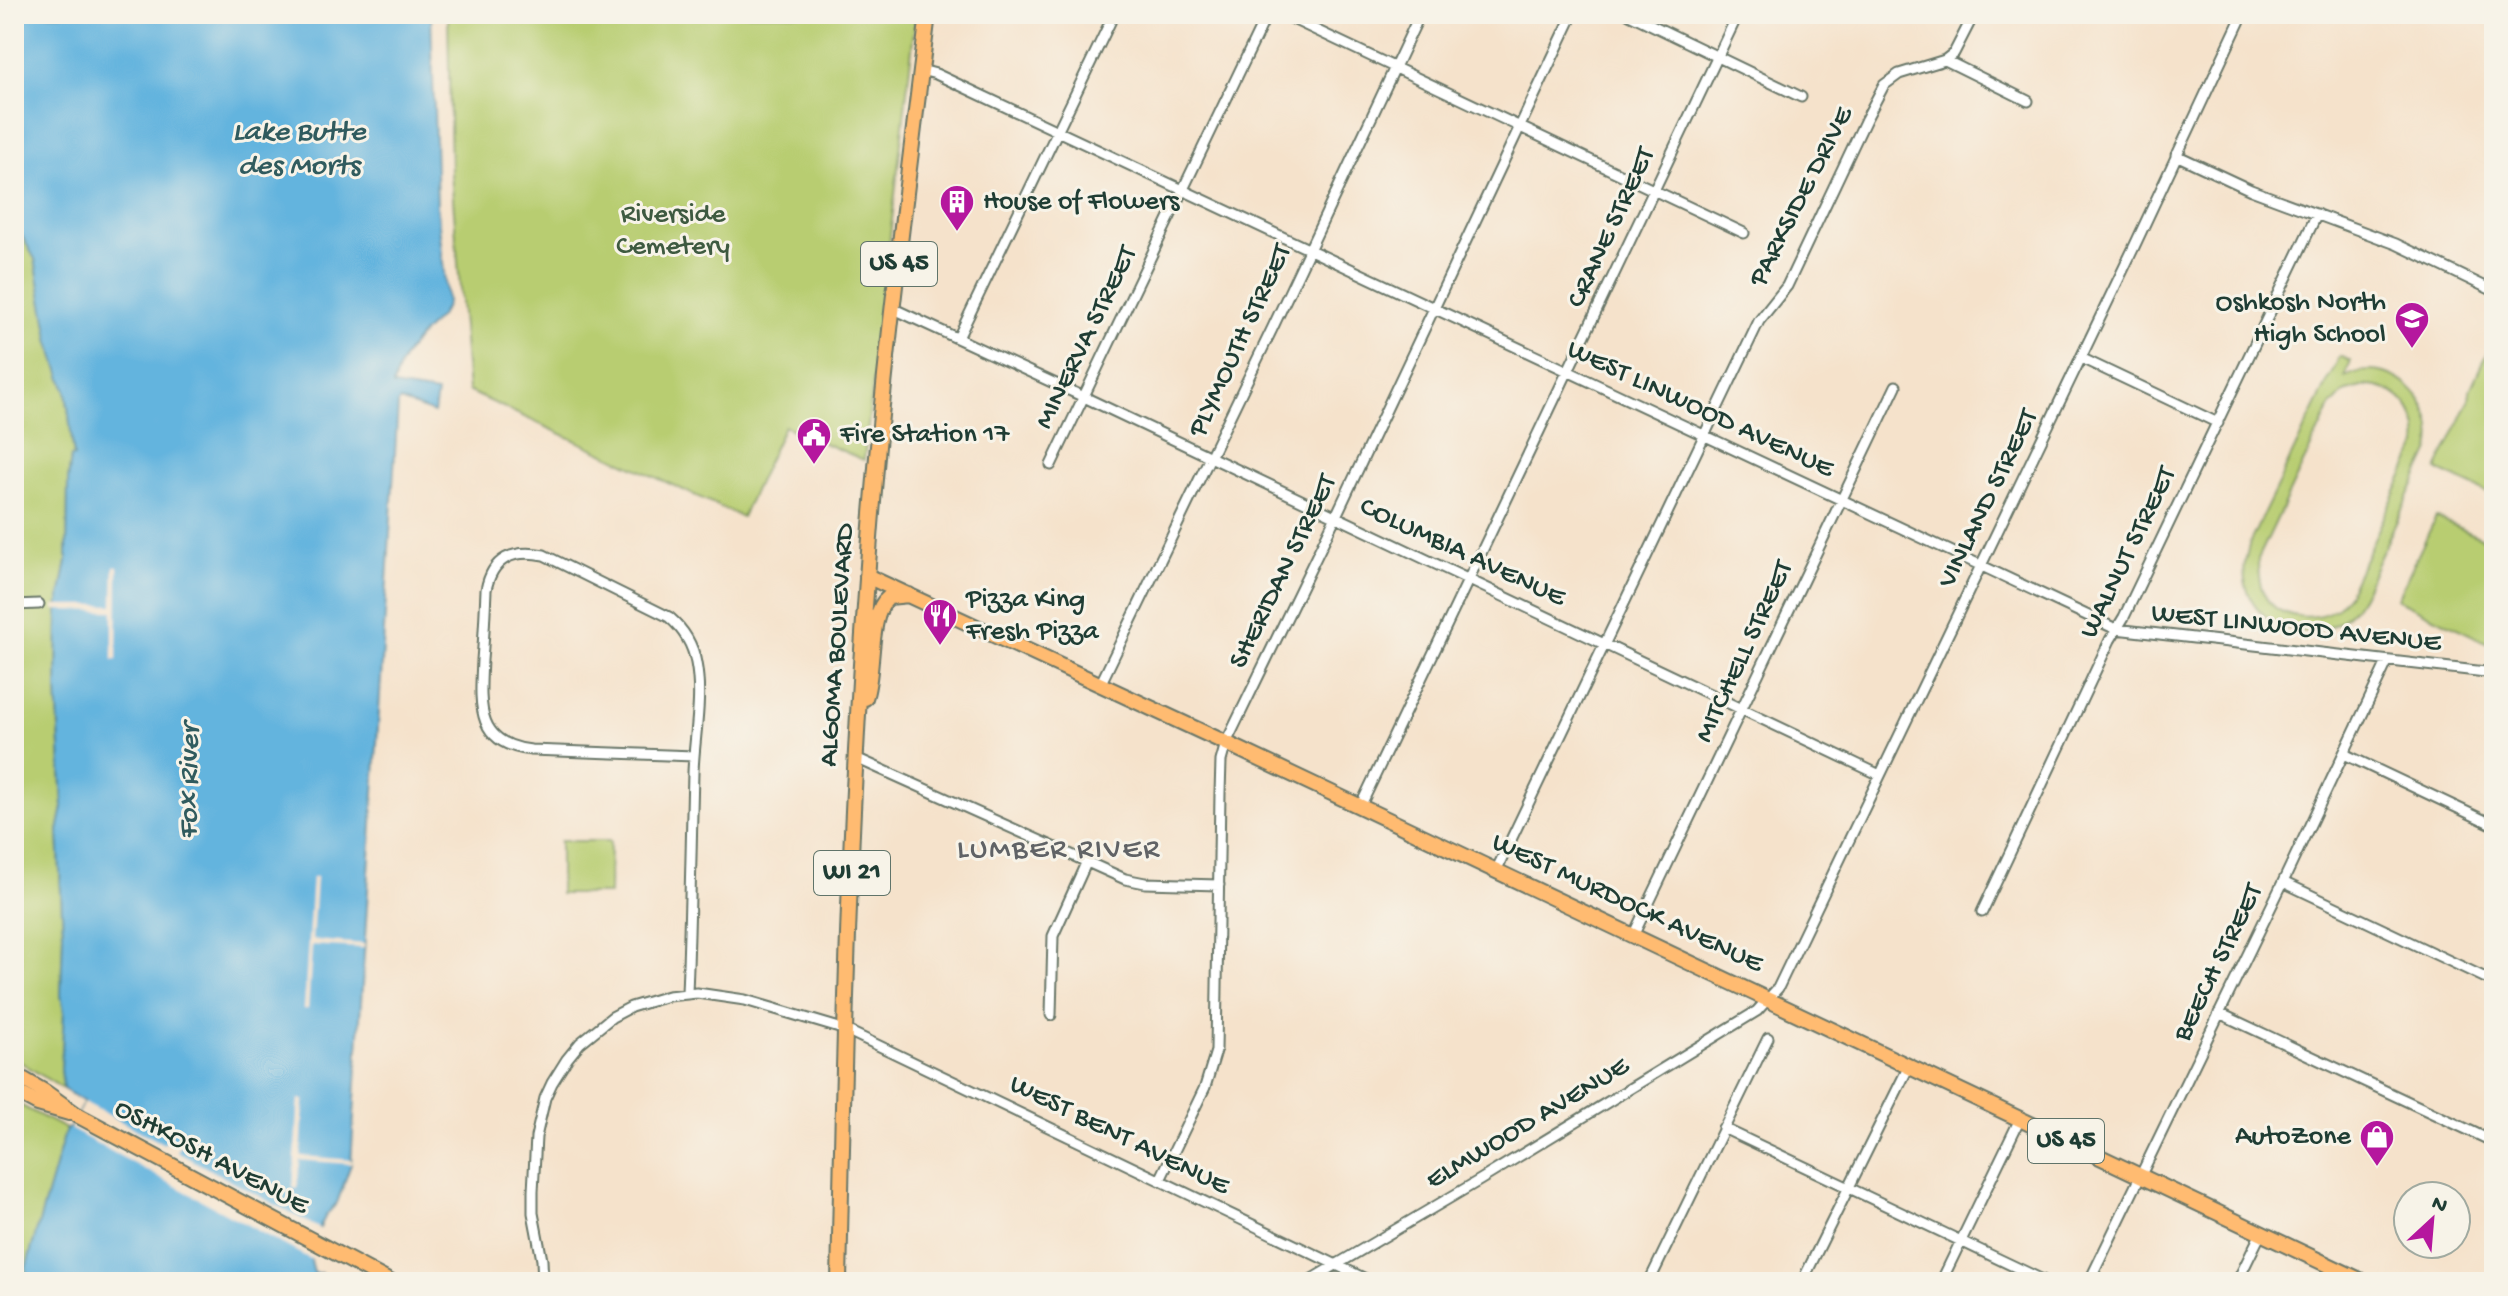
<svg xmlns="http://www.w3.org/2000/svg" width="2508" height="1296" font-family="'Gochi Hand',sans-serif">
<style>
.green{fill:#b8cd71;stroke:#6c8552;stroke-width:2;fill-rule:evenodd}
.water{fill:#63b4de;stroke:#417889;stroke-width:2}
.pier{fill:#f5e2cb}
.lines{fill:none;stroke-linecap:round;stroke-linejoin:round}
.street-casing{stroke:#6a7769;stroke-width:13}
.primary-casing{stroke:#6a7769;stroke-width:18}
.street{stroke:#fff;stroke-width:9}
.primary{stroke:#ffbb71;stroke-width:14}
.labels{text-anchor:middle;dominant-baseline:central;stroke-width:6;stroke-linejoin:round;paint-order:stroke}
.shield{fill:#f7f3e8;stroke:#60746a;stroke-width:2}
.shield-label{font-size:26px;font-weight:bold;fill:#1f3d34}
.street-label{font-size:28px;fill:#1f3d34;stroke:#f7f3e8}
.poi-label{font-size:28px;fill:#1f3d34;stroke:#f7f3e8;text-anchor:start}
.park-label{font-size:28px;fill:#3e5a40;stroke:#f7f3e8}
.water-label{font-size:30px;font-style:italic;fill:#305b5e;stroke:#f7f3e8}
.neighbourhood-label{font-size:30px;letter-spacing:2px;fill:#606366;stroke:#f7f3e8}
</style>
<rect width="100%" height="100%" fill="#f7f3e8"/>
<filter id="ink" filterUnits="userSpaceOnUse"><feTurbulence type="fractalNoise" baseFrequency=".0125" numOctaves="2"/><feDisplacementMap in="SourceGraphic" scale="16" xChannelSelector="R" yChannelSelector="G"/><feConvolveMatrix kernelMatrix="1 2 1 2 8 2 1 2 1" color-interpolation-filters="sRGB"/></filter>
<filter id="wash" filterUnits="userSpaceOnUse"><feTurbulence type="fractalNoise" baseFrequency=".006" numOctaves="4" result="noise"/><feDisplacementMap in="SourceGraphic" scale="32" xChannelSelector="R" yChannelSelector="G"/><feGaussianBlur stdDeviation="1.8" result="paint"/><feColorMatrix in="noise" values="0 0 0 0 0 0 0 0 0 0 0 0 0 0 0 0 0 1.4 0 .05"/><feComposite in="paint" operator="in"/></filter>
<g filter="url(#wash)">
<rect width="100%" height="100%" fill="#f5e2cb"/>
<path class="green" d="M 448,14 L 916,14 L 864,460 L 784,426 L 742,517 L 468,391 L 451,173 Z
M 14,222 L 35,259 L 50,343 L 66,391 L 74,457 L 71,457 L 68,480 L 67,562 L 58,607 L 57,689 L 63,807 L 58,831 L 63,933 L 61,995 L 64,1011 L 61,1069 L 64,1081 L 63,1089 L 14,1058 Z
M 2494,337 L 2494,496 L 2437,470 L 2469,401 L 2470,390 Z
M 2340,356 L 2351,361 L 2345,377 C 2392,354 2441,402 2430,450 C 2413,487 2395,524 2378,561 C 2370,577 2364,597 2352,610 C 2321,648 2257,632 2246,585 C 2242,570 2246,556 2250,542 ZM 2365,386 C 2399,386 2421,412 2417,446 L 2348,595 C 2344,599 2340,605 2335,609 C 2316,621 2284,619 2269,602 C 2259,590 2258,573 2258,559 L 2330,407 L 2344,392 Z
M 2436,517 L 2494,544 L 2494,646 L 2397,599 Z
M 560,841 L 610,841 L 609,894 L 560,894 Z
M 14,1102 L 66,1129 L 26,1268 L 28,1274 L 25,1282 L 14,1282 Z"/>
<path class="water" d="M 14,14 L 431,14 L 437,205 L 447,301 C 444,316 435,321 425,331 C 409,347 397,364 393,386 L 437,393 L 434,413 L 400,401 L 398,404 L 351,1164 L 337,1203 L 326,1215 L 321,1225 L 311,1261 L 314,1273 L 321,1273 L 321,1282 L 25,1282 L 28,1274 L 26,1268 L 66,1129 L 70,1128 L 84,1102 L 63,1089 L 61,1069 L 64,1011 L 61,995 L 63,933 L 58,831 L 63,807 L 57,689 L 58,607 L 67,562 L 68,480 L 71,457 L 74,456 L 66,391 L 50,343 L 35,259 L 14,222 Z"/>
<path class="pier" d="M 114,566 L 118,566 L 117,660 L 113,660 L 113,611 L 54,610 L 54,605 L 113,605 Z
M 312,877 L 316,877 L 312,940 L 364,944 L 364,948 L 312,945 L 308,1009 L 304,1009 Z
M 299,1099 L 304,1100 L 301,1156 L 352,1160 L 351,1164 L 300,1160 L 297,1189 L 293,1188 Z
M 84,1102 L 164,1144 L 168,1137 L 181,1144 L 177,1152 L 324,1231 L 314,1261 L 70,1129 Z"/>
</g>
<g filter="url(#ink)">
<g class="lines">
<defs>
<path id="street" d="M 1282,14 L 1744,233
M 1629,14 L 1801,97
M 1945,60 L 2028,101
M 921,70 L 936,74 L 2116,629 L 2494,673
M 2176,155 L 2251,190 L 2396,244 L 2494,291
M 894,309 L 1084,397 L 1880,775
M 958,338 L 1114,14
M 2081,358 L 2218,423
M 1051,465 L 1267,14
M 14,605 L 39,604
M 1100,685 L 1272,329 L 1420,14
M 2344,754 L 2494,825
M 856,758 L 1125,879 L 1145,883 L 1219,885
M 1360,807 L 1738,14
M 1496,871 L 1759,321 L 1787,286 L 1866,119 L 1884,85 L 1899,74 L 1945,60 L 1954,53 L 1974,14
M 2283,882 L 2494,982
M 1982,912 L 2110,640 L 2124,617 L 2317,214
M 1633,936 L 1896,386
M 687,993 C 690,920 691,847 693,773 C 694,737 703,699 696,663 C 693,645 683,629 669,617 L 544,555 C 513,549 492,558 486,590 C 485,613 484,637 482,660 C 480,703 475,744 531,750 L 694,756
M 2219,1013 L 2494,1142
M 1051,1015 L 1053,936 L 1087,861
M 1723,1128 L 2047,1282
M 1160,1180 L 1205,1087 L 1216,1051 L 1220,793 L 1221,761 L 1226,743 L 1335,518 L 1573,14
M 543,1282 L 542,1260 L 533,1213 L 533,1191 L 536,1137 L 545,1098 L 552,1083 L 567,1059 L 580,1043 L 612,1017 L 631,1007 L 668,996 L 697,993 L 745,1000 L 846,1030 L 1372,1282
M 1307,1282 L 1480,1180 L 1757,1011 L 1778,988 L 2134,247 L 2243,14
M 1649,1282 L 1768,1038
M 1802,1282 L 1909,1066
M 1941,1282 L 2020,1119
M 2089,1282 L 2283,882 L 2387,662
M 2237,1282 L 2261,1233"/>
<path id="primary" d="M 867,576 L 1226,743 L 2364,1282
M 865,698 C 875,671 867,614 889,597 L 909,595
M 14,1074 L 45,1092 L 77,1115 L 390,1282
M 14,1091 L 38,1104 L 69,1113
M 839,1282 C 844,1048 849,813 867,579 C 880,391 905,202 928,14"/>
</defs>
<use href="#street" class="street-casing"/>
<use href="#primary" class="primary-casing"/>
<use href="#street" class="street"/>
<use href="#primary" class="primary"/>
</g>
</g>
<defs>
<symbol id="building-pin" viewBox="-11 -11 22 30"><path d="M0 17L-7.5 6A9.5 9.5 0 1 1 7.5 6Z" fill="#b5179e" stroke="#f7f3e8"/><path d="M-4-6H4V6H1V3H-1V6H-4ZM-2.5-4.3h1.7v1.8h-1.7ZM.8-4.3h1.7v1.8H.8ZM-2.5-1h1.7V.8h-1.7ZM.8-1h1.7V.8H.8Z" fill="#fff"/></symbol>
<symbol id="school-pin" viewBox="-11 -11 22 30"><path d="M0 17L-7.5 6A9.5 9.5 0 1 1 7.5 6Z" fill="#b5179e" stroke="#f7f3e8"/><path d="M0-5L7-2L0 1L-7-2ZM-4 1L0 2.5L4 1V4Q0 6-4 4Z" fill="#fff"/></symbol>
<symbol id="civic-pin" viewBox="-11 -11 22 30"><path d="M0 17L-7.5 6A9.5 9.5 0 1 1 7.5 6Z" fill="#b5179e" stroke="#f7f3e8"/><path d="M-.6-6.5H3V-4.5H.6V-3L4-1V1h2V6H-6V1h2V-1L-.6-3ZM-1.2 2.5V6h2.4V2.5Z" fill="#fff"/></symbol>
<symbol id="restaurant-pin" viewBox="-11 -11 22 30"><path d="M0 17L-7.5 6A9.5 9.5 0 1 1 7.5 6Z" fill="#b5179e" stroke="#f7f3e8"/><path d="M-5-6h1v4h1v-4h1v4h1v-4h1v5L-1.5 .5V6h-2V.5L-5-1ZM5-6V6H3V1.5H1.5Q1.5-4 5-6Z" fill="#fff"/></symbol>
<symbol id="shop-pin" viewBox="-11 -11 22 30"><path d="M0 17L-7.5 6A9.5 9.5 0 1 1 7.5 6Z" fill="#b5179e" stroke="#f7f3e8"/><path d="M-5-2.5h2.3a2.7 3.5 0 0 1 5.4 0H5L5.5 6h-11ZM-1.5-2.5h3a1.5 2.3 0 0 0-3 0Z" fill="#fff"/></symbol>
</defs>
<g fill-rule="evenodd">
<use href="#building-pin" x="937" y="182" width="40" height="54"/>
<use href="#school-pin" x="2392" y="299" width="40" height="54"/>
<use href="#civic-pin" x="794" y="415" width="40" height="54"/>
<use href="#restaurant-pin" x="920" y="596" width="40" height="54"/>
<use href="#shop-pin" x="2357" y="1117" width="40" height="54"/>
</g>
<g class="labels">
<g class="shield">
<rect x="861" y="242" width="76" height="44" rx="6"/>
<rect x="814" y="851" width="76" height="44" rx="6"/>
<rect x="2028" y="1119" width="76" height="44" rx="6"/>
</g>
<g class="shield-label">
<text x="899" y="264">US 45</text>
<text x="852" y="873">WI 21</text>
<text x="2066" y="1141">US 45</text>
</g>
<g class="street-label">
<text transform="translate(1802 197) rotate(-63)">PARKSIDE DRIVE</text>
<text transform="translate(1612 228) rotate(-65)">CRANE STREET</text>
<text transform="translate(1087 338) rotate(-64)">MINERVA STREET</text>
<text transform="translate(1241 341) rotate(-65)">PLYMOUTH STREET</text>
<text transform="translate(1700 410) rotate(25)">WEST LINWOOD AVENUE</text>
<text transform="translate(1989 499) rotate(-64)">VINLAND STREET</text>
<text transform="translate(1462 553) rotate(25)">COLUMBIA AVENUE</text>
<text transform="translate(2129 553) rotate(-64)">WALNUT STREET</text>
<text transform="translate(1284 572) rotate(-64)">SHERIDAN STREET</text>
<text transform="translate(2296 629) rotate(6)">WEST LINWOOD AVENUE</text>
<text transform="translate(838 645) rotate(-86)">ALGOMA BOULEVARD</text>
<text transform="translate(1745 652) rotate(-65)">MITCHELL STREET</text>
<text transform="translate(1627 904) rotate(25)">WEST MURDOCK AVENUE</text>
<text transform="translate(2219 963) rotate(-64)">BEECH STREET</text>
<text transform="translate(1528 1124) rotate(-31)">ELMWOOD AVENUE</text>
<text transform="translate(1119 1136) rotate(26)">WEST BENT AVENUE</text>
<text transform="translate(211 1158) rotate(28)">OSHKOSH AVENUE</text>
</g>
<g class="poi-label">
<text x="983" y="202">House of Flowers</text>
<text x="2386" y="303" text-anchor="end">Oshkosh North<tspan x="2386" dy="32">High School</tspan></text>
<text x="840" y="435">Fire Station 17</text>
<text x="966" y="600">Pizza King<tspan x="966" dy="32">Fresh Pizza</tspan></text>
<text x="2351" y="1137" text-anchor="end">AutoZone</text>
</g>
<g class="park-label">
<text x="673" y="215">Riverside<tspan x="673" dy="32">Cemetery</tspan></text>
</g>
<g class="water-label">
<text x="299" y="133">Lake Butte<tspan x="299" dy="34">des Morts</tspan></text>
<text transform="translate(191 782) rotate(-89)">Fox River</text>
</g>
<g class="neighbourhood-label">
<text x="1059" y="851">LUMBER RIVER</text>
</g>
</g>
<rect width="2508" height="1296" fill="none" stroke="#f7f3e8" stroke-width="48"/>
<g transform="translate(2432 1220) rotate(26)"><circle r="38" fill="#f7f3e8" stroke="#a1aaa0" stroke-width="2"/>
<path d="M0-6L14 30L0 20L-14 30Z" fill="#b5179e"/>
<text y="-12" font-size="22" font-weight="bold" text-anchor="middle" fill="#1f3d34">N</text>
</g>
</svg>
